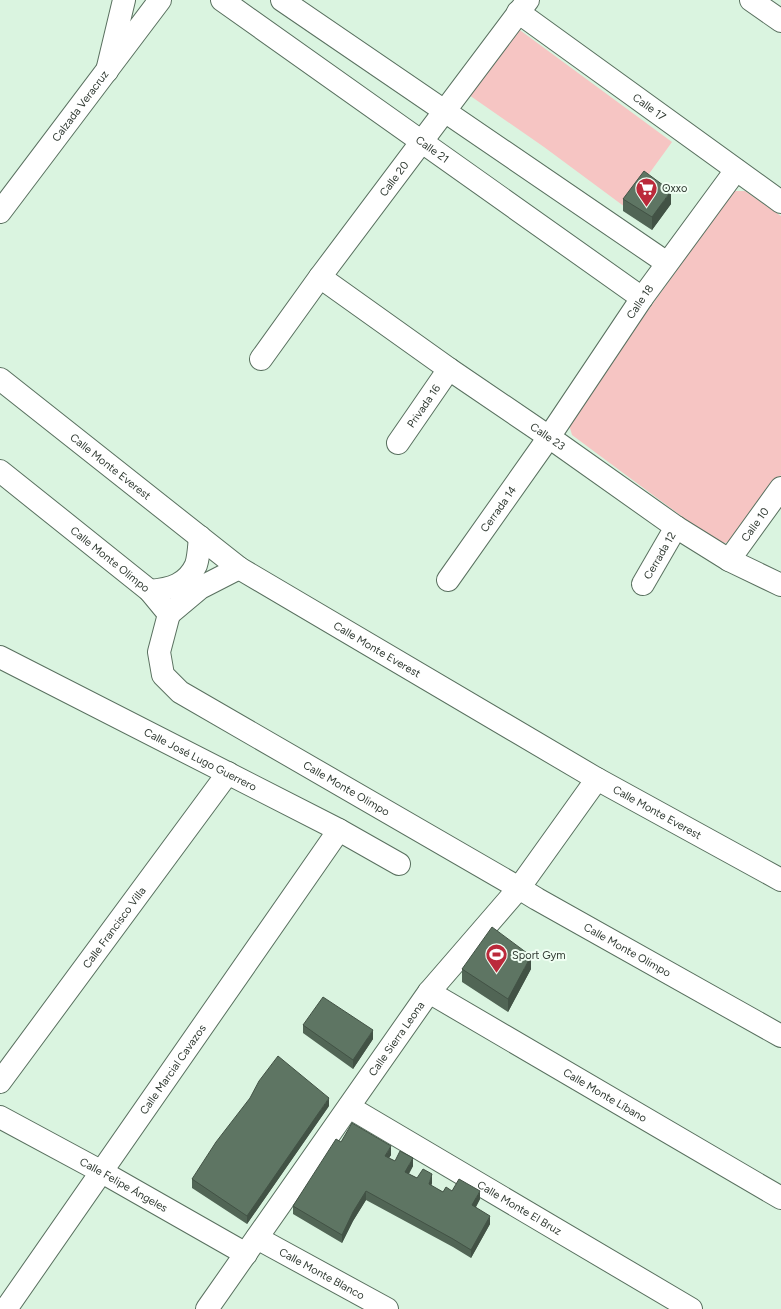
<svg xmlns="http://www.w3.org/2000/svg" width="781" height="1309" font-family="Figtree,sans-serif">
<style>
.green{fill:#f6c5c3}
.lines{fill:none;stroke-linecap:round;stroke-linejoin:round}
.minor-casing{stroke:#59705f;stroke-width:24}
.tertiary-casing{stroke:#59705f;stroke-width:24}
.minor{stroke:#fff;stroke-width:22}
.tertiary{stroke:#fff;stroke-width:22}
.wall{fill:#516555}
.shaded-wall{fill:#425245}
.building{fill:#5e7563;stroke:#425245}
.labels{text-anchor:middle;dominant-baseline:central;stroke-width:4;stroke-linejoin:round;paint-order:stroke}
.street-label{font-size:11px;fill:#303a32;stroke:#effef2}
.poi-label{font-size:11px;fill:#303a32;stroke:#effef2;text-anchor:start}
</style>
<rect width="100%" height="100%" fill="#daf4e0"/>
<path class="green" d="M 517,28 L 672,142 L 625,207 L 544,147 L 469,95 Z
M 734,191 L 745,191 L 781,216 L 781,475 L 734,541 L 719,544 L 572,435 L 568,421 Z"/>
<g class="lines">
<defs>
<g id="minor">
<path id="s1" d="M 222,0 L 642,298"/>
<path d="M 282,0 L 667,263"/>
<path d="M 751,0 L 781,21"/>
<path id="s2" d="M 518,12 L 781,202"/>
<path d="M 107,71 L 124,0"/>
<path id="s3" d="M 320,277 L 449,369 L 549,437 L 676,527 L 729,560 L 781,585"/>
<path id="s4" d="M 261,359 L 320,277 L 528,0"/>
<path id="s5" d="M 0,379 L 239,568 L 597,779 L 781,880"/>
<path id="s6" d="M 398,443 L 449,369"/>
<path id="s7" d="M 0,471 L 150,591 L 169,614"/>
<path id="s8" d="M 729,560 L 781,488"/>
<path id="s9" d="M 448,580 L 549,437 L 642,298 L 736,170"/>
<path id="s10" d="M 643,584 L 676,527"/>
<path d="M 150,591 C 170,589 187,585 196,565 C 199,556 199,545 200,537"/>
<path id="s11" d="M 169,614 L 159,652 L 163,675 L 180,692 L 519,888 L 537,899 L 781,1036"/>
<path d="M 169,614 L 200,588 L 239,568"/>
<path id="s12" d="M 0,657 L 339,830 L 399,864"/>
<path id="s13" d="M 429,992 L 781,1198"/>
<path id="s14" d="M 0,1082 L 228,773"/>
<path id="s15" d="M 349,1107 L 691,1309"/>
<path id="s16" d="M 0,1117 L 102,1172 L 246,1254"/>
<path id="s17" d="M 257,1238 L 387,1309"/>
<path id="s18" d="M 6,1309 L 339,830"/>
<path id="s19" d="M 207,1309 L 429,992 L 519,888 L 597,779"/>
</g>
<g id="tertiary">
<path id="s20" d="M 0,212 L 160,0"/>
</g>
</defs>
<use href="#minor" class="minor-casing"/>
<use href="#tertiary" class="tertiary-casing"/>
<use href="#minor" class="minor"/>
<use href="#tertiary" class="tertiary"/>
</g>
<path class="wall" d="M 623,199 L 671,204 L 652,230 L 623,211 Z
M 462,969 L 531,969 L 508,1012 L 462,982 Z
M 303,1025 L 373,1039 L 353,1069 L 303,1033 Z
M 329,1106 L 247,1224 L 192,1188 L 192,1179 Z
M 341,1142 L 391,1155 L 389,1158 L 395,1161 L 413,1166 L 409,1174 L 417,1178 L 432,1183 L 431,1186 L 443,1192 L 452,1191 L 480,1199 L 476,1207 L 490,1224 L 471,1258 L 453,1247 L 366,1200 L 353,1221 L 342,1243 L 293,1214 L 293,1206 Z"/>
<path class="shaded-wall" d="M 671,191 L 671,204 L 652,230 L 652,217 Z
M 531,956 L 531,969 L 508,1012 L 508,999 Z
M 373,1030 L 373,1039 L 353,1069 L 353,1060 Z
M 329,1098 L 329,1106 L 247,1224 L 247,1216 Z
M 391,1146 L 391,1155 L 385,1164 L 385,1156 Z
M 413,1158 L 413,1166 L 405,1180 L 405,1172 Z
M 432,1174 L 432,1183 L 429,1192 L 429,1184 Z
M 366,1191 L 366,1200 L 353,1221 L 342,1243 L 342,1235 L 353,1212 Z
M 480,1191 L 480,1199 L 472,1214 L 472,1205 Z
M 490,1216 L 490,1224 L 471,1258 L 471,1250 Z"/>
<path class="building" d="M 644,171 L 671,191 L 652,217 L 623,199 Z
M 492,927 L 531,956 L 508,999 L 462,969 Z
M 323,997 L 373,1030 L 353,1060 L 303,1025 Z
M 278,1056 L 329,1098 L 247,1216 L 192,1179 L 216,1142 L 250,1098 L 259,1081 Z
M 352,1123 L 391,1146 L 385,1156 L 395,1161 L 400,1151 L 413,1158 L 405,1172 L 417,1178 L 423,1169 L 432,1174 L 429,1184 L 443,1192 L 446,1187 L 452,1191 L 459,1179 L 480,1191 L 472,1205 L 490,1216 L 471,1250 L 453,1239 L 366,1191 L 353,1212 L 342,1235 L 293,1206 L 336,1139 L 341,1142 Z"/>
<defs>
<symbol id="supermarket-pin" viewBox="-11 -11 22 30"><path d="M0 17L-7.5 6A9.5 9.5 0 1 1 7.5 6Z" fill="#bb2a3b" stroke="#effef2"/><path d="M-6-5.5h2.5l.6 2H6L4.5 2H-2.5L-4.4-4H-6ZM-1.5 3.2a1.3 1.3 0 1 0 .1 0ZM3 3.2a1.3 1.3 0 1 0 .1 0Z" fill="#fff"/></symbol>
<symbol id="stadium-pin" viewBox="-11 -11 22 30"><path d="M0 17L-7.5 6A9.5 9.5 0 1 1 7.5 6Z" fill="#bb2a3b" stroke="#effef2"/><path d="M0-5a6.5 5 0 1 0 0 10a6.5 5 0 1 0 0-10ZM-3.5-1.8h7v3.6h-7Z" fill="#fff"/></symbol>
</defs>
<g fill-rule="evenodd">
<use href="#supermarket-pin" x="634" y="176" width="25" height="34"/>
<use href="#stadium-pin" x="484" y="942" width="25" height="34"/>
</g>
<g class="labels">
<g class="street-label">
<text stroke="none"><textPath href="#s20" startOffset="133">Calzada Veracruz</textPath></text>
<text stroke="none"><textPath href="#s2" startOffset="162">Calle 17</textPath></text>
<text stroke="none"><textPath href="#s1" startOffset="258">Calle 21</textPath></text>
<text stroke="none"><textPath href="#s4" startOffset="224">Calle 20</textPath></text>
<text stroke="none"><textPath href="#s9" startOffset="338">Calle 18</textPath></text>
<text stroke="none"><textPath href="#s6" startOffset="45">Privada 16</textPath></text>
<text stroke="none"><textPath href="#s3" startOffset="278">Calle 23</textPath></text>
<text stroke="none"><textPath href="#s5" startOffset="141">Calle Monte Everest</textPath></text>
<text stroke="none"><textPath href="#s9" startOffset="87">Cerrada 14</textPath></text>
<text stroke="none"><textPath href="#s8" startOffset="44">Calle 10</textPath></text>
<text stroke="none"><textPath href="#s10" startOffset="33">Cerrada 12</textPath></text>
<text stroke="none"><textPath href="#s7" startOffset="141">Calle Monte Olimpo</textPath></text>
<text stroke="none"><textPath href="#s5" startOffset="465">Calle Monte Everest</textPath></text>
<text stroke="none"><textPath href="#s12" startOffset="225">Calle José Lugo Guerrero</textPath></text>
<text stroke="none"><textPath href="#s11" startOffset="279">Calle Monte Olimpo</textPath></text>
<text stroke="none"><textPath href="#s5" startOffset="789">Calle Monte Everest</textPath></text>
<text stroke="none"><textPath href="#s14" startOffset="192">Calle Francisco Villa</textPath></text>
<text stroke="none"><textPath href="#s11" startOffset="603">Calle Monte Olimpo</textPath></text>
<text stroke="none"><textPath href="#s19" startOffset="330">Calle Sierra Leona</textPath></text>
<text stroke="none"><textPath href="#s18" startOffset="292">Calle Marcial Cavazos</textPath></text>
<text stroke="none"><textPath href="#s13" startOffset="204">Calle Monte Líbano</textPath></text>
<text stroke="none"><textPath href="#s16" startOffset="141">Calle Felipe Ángeles</textPath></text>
<text stroke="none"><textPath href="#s15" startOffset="198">Calle Monte El Bruz</textPath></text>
<text stroke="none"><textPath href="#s17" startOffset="74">Calle Monte Blanco</textPath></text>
</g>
<g class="poi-label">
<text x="662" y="188">Oxxo</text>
<text x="512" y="955">Sport Gym</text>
</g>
</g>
</svg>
